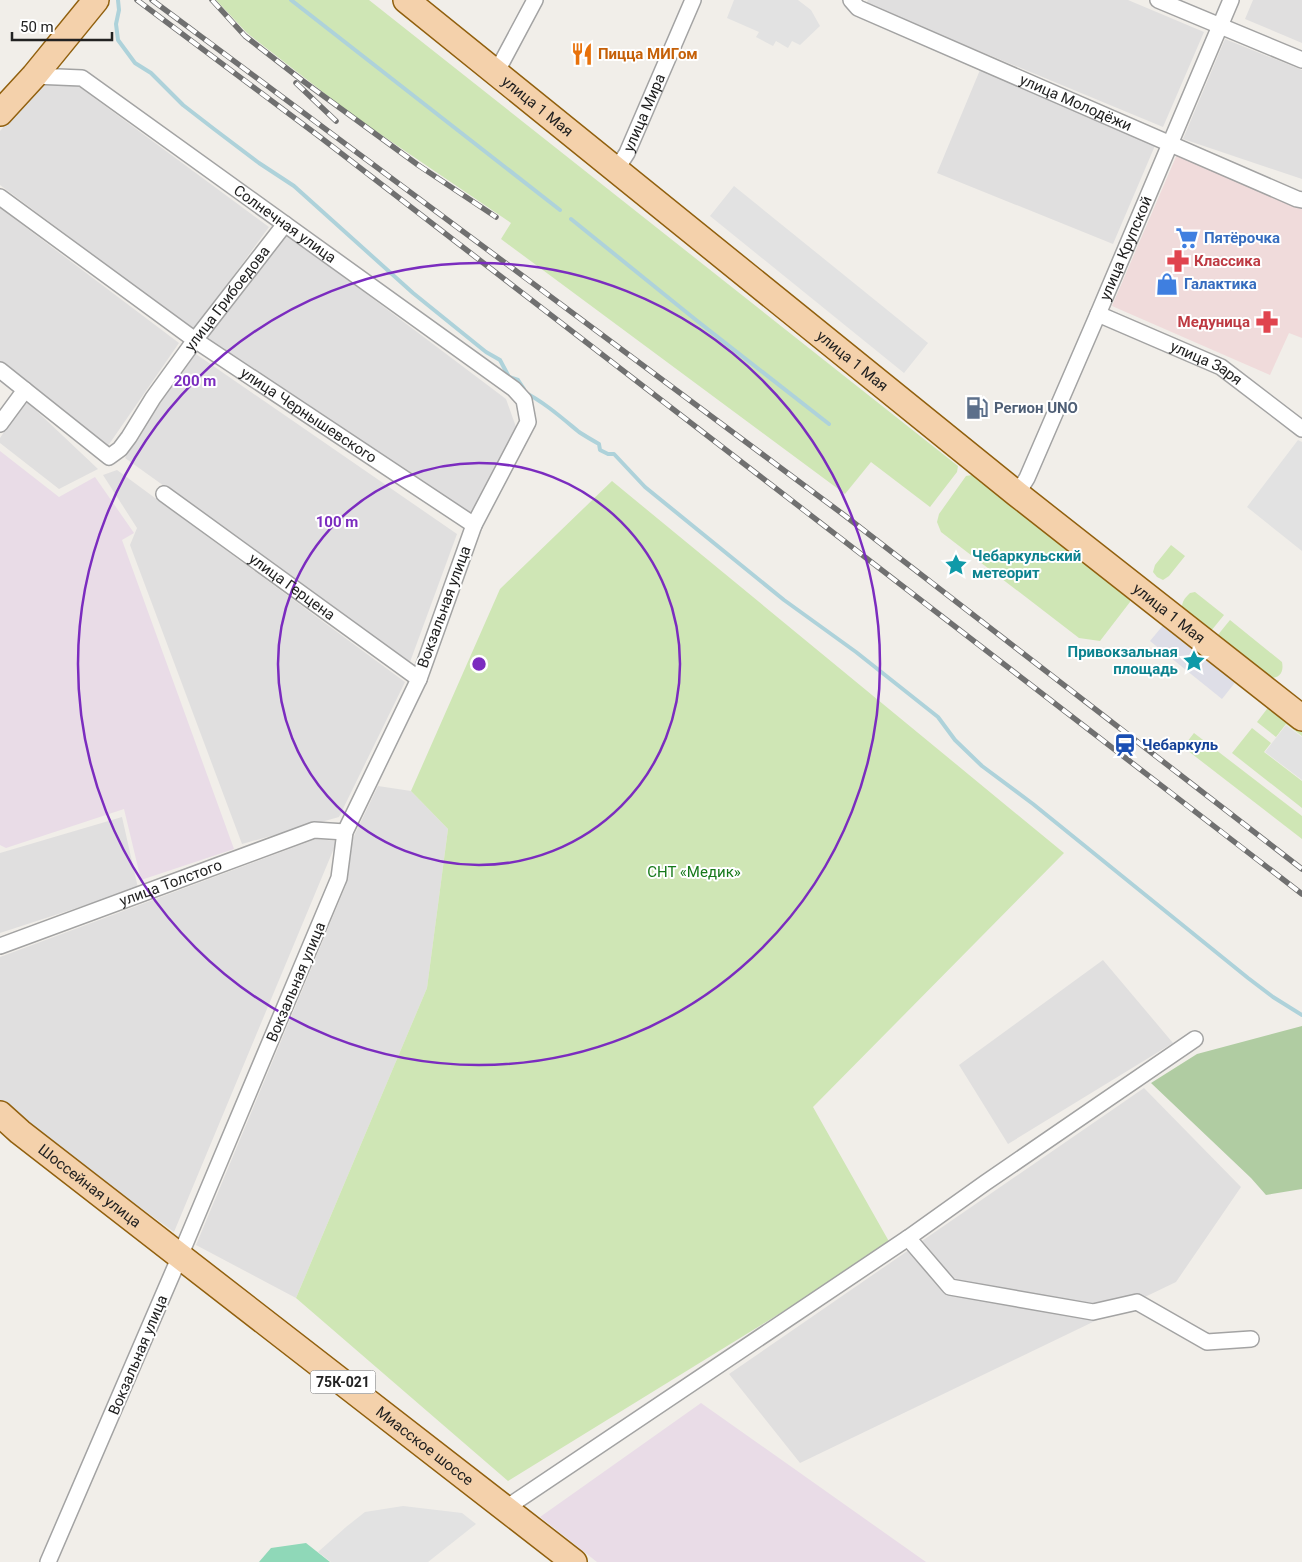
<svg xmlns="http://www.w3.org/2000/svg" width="1302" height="1562" font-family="Roboto,sans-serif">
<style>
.residential{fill:#e0dfdf}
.commercial{fill:#f0dbdb}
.industrial{fill:#e9dce7}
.grass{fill:#cfe6b5}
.forest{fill:#b0cca2}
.pitch{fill:#8fd8b8}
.parking{fill:#e2e2e2}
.plaza{fill:#dedee7}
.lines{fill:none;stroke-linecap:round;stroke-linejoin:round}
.stream{stroke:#aed2da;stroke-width:4}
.minor-casing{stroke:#a3a3a3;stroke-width:18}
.primary-casing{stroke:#91600e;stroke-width:28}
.minor{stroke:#fff;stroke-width:15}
.primary{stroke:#f4d1ab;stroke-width:25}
.rail-casing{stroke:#707070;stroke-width:5.5}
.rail{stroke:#fff;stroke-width:4;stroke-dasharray:11;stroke-linecap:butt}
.ring{fill:none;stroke:#7b2cbf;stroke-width:2.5}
.labels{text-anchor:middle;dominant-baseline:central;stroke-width:4;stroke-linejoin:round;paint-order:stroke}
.shield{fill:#fff;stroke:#646464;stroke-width:1}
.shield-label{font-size:14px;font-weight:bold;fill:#222}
.food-label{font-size:15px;font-weight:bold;fill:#c56008;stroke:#fff;text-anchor:start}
.street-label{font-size:15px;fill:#222;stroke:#fff}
.shop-label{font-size:15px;font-weight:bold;fill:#366cbe;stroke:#fff;text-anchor:start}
.health-label{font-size:15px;font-weight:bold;fill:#be3a42;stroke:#fff;text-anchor:start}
.service-label{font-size:15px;font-weight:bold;fill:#4e5e75;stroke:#fff;text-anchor:start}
.culture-label{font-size:15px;font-weight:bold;fill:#0d838f;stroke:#fff;text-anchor:start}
.transit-label{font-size:15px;font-weight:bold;fill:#164399;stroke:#fff;text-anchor:start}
.park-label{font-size:15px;fill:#16791a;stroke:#fff}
.centre{fill:#7b2cbf;stroke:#fff;stroke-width:2.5}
.ring-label{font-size:15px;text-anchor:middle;font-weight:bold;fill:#7b2cbf;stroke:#fff;stroke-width:4;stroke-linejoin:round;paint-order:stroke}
</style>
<rect width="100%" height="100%" fill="#f1eee9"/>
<path class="residential" d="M 868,0 L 1128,0 L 1204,32 L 1163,127 L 866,4 Z
M 1253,0 L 1302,0 L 1302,43 L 1245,19 Z
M 1225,39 L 1302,70 L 1302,179 L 1183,139 Z
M 55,69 L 269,227 L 194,330 L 0,185 L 0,131 Z
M 980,70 L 1157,141 L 1113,244 L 937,173 Z
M 0,208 L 179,343 L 103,453 L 0,367 Z
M 287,234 L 506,399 L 516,427 L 470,515 L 207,338 Z
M 193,352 L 457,534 L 410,662 L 125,458 Z
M 25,400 L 98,469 L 59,489 L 0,443 L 0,438 Z
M 117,470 L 405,682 L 339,817 L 242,844 L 130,545 L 137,528 L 103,475 Z
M 378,786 L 411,791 L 448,829 L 427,988 L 296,1298 L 196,1245 L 346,885 L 353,838 Z
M 122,817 L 138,888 L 0,933 L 0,853 Z
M 316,839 L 337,841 L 174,1232 L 4,1109 L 0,1104 L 0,957 Z
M 1103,960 L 1173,1043 L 1008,1144 L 959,1065 Z
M 1144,1088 L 1241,1187 L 1176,1282 L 800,1463 L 729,1374 Z"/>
<path class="commercial" d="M 1178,152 L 1302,205 L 1302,338 L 1289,333 L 1270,375 L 1112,306 Z"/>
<path class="industrial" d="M 0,451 L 59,497 L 95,477 L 134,533 L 122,540 L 234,849 L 141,880 L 124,809 L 6,848 L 0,845 Z
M 701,1403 L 926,1562 L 597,1562 L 540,1517 Z"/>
<path class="grass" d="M 216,0 L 369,0 L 958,466 L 957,472 L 930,507 L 871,462 L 845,494 L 501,239 L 511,223 L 355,117 L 247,33 Z
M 972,475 L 1130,599 L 1130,602 L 1100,641 L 1079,638 L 941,532 L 937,522 L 939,514 L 966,476 Z
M 612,481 L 1064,853 L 813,1107 L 891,1245 L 508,1481 L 296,1298 L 427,988 L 448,829 L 411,791 L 500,589 Z
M 1171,545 L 1185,556 L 1169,576 L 1163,580 L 1157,577 L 1153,572 L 1155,565 Z
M 1195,592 L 1224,615 L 1211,631 L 1182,608 C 1182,601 1185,598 1190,593 Z
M 1230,620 L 1282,662 C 1284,672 1280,678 1270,678 L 1217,636 Z
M 1270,705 L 1302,732 L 1302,736 L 1286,724 L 1276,737 L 1257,722 Z
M 1252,728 L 1271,743 L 1264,752 L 1302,781 L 1302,808 L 1232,753 Z
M 1194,733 L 1302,816 L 1302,839 L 1183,747 Z"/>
<path class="forest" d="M 1302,1026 L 1302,1189 L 1266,1195 L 1251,1178 L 1151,1083 L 1197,1054 Z"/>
<path class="pitch" d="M 306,1543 L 330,1562 L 259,1562 L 271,1548 Z"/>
<path class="parking" d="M 734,0 L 798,0 L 811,10 L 820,26 L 800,45 L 792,41 L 788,48 L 776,41 L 773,46 L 756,37 L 759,32 L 727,18 Z
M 734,186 L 928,343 L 904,373 L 710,216 Z
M 1298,440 L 1302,442 L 1302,551 L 1247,507 Z
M 1286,725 L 1302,737 L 1302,780 L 1265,752 Z
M 403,1506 L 462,1513 L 476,1524 L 428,1562 L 331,1562 L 318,1552 L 346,1527 L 365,1512 Z"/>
<path class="plaza" d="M 1165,623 L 1237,680 L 1222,699 L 1150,641 Z"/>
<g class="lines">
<path class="stream" d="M 118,0 L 119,10 L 116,24 L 118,40 L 135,63 L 151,73 L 183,105 L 214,129 L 259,163 L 294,186 L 413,293 L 486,352 L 500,360 L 509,377 L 518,380 L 524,389 L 524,392 C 544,402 562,418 579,432 C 585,436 592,440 599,444 L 600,450 L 608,454 L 614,454 L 645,487 L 784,600 L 856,652 L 938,717 L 955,740 L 982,766 L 1033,804 L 1248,978 L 1273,997 L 1302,1015
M 291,0 L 560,210
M 571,219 L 696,320 L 829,424"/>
<defs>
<g id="minor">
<path id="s1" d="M 851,0 L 858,8 L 1297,199 L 1302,200"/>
<path d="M 1158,0 L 1302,60"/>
<path d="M 496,73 L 535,0"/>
<path id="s2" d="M 34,76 L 82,78 L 514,389 L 524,400 L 528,422 L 474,525 L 419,679 L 345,832 L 339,878 L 180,1256 L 48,1562"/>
<path id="s3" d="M 616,170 L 627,153 L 693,0"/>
<path id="s4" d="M 0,197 L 195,340 L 474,525"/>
<path id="s5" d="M 1098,314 L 1221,367 L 1302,429"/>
<path id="s6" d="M 0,370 L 109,457 L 120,449 L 129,437 L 153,398 L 195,340 L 285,224"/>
<path d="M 0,424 L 25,390"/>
<path id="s7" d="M 164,494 L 419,679"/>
<path id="s8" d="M 1017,494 L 1027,478 L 1098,314 L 1231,0"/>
<path id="s9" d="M 0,946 L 314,830 L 345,832"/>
<path d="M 908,1238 L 950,1287 L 1093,1312 L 1137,1302 L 1207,1342 L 1251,1339"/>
<path d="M 506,1508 L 908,1238 L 985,1183 L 1195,1039"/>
</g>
<g id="primary">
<path id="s10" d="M 406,0 L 1017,494 L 1302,718"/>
<path d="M 0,113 L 34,76 L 96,0"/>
<path id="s11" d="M 0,1114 L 20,1132 L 574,1562"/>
</g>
</defs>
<use href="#minor" class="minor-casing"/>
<use href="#primary" class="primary-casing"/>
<use href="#minor" class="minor"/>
<use href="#primary" class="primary"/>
<defs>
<path id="rail" d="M 137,0 L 320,137 L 1302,894
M 152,0 L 844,515 L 1302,869
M 212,0 L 245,36 L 303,81 L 418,165 L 496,217
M 296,83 L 336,121"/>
</defs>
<use href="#rail" class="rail-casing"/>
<use href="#rail" class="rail"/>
</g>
<g class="ring">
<circle cx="479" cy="664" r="201"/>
<circle cx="479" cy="664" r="401"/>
</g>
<defs>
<symbol id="restaurant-bare" viewBox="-9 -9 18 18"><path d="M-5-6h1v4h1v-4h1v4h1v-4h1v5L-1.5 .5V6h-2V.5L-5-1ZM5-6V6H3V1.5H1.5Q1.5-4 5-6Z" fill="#e8710a" stroke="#fff" stroke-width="2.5" paint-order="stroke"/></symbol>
<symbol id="supermarket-bare" viewBox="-9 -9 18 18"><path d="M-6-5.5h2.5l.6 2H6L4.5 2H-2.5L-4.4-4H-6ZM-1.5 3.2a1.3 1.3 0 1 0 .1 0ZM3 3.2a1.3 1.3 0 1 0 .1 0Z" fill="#3f7fe0" stroke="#fff" stroke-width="2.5" paint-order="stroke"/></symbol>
<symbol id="pharmacy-bare" viewBox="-9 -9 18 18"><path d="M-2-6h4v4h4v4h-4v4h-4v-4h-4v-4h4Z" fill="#e0444e" stroke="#fff" stroke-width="2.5" paint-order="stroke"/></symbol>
<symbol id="shop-bare" viewBox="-9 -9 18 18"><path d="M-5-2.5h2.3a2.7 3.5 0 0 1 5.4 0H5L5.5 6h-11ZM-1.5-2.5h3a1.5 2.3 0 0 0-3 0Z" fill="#3f7fe0" stroke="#fff" stroke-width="2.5" paint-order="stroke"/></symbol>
<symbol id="fuel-bare" viewBox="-9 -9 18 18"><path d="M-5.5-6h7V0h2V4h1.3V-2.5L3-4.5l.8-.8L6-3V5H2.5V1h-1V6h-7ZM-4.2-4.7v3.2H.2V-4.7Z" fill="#5c6f8a" stroke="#fff" stroke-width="2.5" paint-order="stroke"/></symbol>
<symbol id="sight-bare" viewBox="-9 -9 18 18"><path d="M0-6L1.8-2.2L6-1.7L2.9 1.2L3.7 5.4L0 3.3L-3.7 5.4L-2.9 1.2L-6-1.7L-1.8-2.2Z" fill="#0f9aa8" stroke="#fff" stroke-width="2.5" paint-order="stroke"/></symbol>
<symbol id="station-bare" viewBox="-9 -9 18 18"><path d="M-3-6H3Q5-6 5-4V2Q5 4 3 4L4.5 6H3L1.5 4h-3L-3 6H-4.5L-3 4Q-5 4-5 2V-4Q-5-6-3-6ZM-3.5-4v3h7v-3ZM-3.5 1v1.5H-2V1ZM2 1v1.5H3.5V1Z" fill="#1a4fb4" stroke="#fff" stroke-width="2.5" paint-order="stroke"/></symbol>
</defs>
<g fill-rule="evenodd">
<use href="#restaurant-bare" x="566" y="38" width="32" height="32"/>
<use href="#supermarket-bare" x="1171" y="222" width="32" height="32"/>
<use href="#pharmacy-bare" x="1162" y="245" width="32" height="32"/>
<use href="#shop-bare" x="1151" y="268" width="32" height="32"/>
<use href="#pharmacy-bare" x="1251" y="306" width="32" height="32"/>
<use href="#fuel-bare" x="961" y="392" width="32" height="32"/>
<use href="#sight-bare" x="940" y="549" width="32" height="32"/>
<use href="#sight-bare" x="1178" y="645" width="32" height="32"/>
<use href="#station-bare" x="1109" y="729" width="32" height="32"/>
</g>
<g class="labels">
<rect class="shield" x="310.5" y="1370.5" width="65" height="23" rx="4"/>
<g class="shield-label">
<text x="343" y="1382">75К-021</text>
</g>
<g class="food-label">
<text x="598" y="54">Пицца МИГом</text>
</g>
<g class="street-label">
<text stroke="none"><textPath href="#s1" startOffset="248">улица Молодёжи</textPath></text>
<text stroke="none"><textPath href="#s10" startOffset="169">улица 1 Мая</textPath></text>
<text stroke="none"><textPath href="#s3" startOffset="64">улица Мира</textPath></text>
<text stroke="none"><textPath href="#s2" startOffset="298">Солнечная улица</textPath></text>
<text stroke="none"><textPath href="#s8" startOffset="269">улица Крупской</textPath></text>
<text stroke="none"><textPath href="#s6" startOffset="338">улица Грибоедова</textPath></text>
<text stroke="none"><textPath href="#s10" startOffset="574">улица 1 Мая</textPath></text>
<text stroke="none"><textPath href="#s5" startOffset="119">улица Заря</textPath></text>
<text stroke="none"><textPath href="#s4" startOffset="378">улица Чернышевского</textPath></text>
<text stroke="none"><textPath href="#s7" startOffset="158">улица Герцена</textPath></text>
<text transform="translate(444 607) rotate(-70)">Вокзальная улица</text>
<text stroke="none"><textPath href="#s10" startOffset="979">улица 1 Мая</textPath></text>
<text stroke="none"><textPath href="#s9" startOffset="182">улица Толстого</textPath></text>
<text transform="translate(296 982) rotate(-67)">Вокзальная улица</text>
<text stroke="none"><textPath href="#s11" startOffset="115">Шоссейная улица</textPath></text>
<text transform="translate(138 1355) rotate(-67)">Вокзальная улица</text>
<text stroke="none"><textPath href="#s11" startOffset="539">Миасское шоссе</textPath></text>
</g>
<g class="shop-label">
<text x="1204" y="238">Пятёрочка</text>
<text x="1184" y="284">Галактика</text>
</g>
<g class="health-label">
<text x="1194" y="261">Классика</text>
<text x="1250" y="322" text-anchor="end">Медуница</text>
</g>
<g class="service-label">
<text x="994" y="408">Регион UNO</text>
</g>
<g class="culture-label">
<text x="972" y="556">Чебаркульский<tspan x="972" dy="17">метеорит</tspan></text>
<text x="1178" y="652" text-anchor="end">Привокзальная<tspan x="1178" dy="17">площадь</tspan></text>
</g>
<g class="transit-label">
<text x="1142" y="745">Чебаркуль</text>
</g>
<g class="park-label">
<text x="694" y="872">СНТ «Медик»</text>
</g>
</g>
<circle cx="479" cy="664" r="8" class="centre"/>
<g class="ring-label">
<text x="195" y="386">200 m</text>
<text x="337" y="527">100 m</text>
</g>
<path d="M12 32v8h100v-8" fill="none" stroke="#222222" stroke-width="2.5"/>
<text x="20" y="32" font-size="15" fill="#222222" stroke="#ffffff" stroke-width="4" paint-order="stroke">50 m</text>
</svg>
